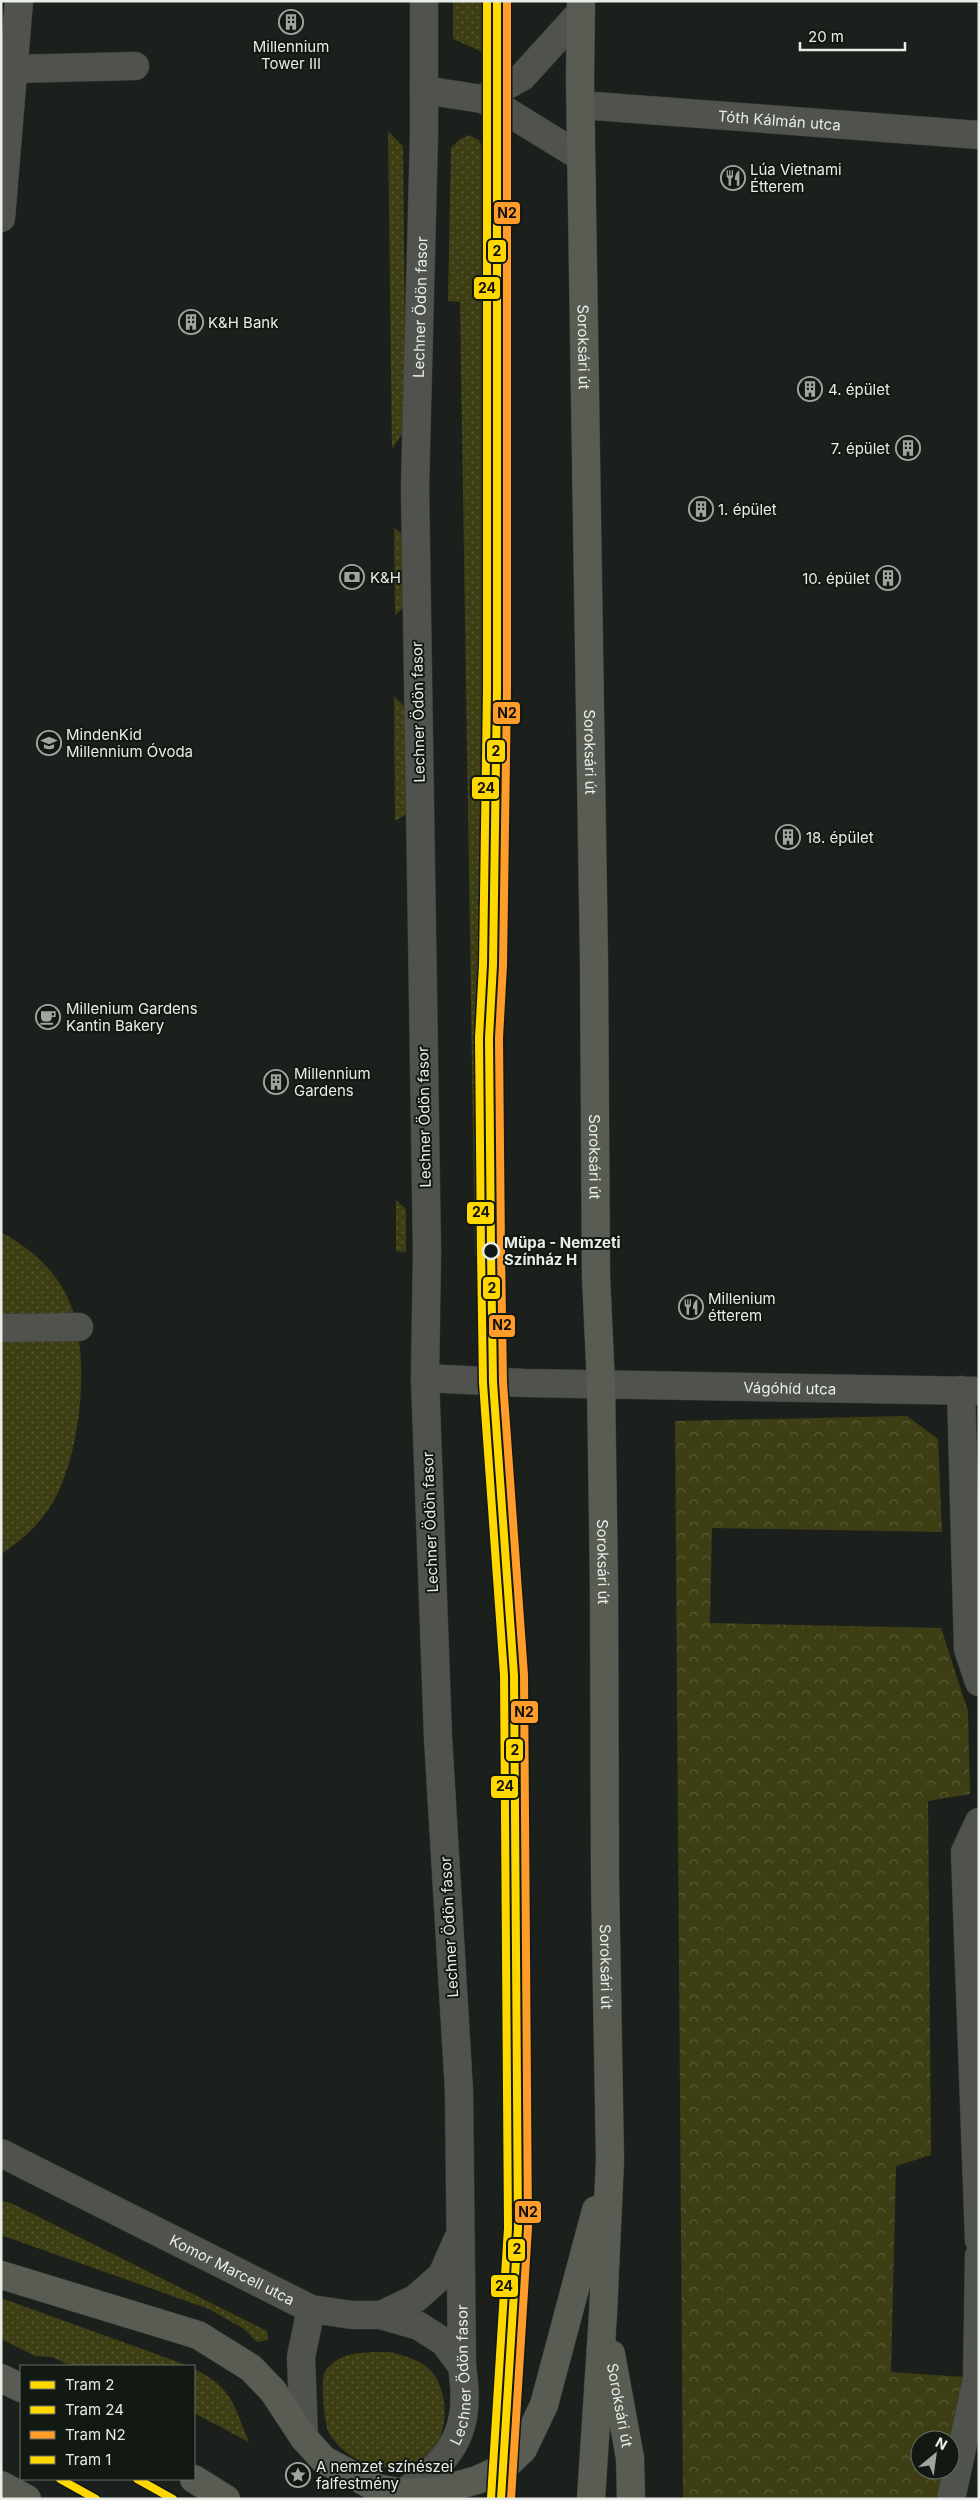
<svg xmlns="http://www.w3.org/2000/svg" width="980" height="2500" font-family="Inter,sans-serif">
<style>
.grass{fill:url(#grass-dots)}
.park{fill:url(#park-crowns)}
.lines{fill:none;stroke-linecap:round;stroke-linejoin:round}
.minor-casing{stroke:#393c39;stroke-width:29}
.major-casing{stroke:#393c39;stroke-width:29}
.minor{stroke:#4f524d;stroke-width:28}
.major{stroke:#585c52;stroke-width:28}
.tram-1-casing{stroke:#121812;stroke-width:11}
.tram-2-casing{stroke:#121812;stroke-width:11}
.tram-3-casing{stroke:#121812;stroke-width:11}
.tram-4-casing{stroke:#121812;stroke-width:11}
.tram-1{stroke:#ffd800;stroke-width:8}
.tram-2{stroke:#ffd800;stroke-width:8}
.tram-3{stroke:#ff9c2a;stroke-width:8}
.tram-4{stroke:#ffd800;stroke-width:8}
.stop-dot{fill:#121812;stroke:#e8ede8;stroke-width:2.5}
.labels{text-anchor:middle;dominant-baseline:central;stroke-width:4;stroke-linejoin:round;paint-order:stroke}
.poi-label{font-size:15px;fill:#e8ede8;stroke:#121812;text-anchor:start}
.street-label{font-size:15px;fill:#e8ede8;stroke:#121812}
.stop-label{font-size:15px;font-weight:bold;fill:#e8ede8;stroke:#121812;text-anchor:start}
.line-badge{stroke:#121812;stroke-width:2}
.pale-badge-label{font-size:14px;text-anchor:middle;font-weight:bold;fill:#111}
</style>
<defs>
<pattern id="grass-dots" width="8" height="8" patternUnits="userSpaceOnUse" patternTransform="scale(1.25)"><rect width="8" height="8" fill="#3e3e14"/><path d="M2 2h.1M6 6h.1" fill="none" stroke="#5a5a36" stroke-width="1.8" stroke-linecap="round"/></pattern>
<pattern id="park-crowns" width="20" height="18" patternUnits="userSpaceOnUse" patternTransform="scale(1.25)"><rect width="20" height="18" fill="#3e3e14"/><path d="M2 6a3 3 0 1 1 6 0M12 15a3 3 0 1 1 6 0" fill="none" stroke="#5a5a36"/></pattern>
</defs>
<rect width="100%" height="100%" fill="#1c201c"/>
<path class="grass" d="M 453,1 L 489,1 L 489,55 L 453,39 Z
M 388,131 L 403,146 L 406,428 L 392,449 Z
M 469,135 L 479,140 L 484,149 L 487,675 L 482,1256 L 475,1256 L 460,302 L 448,301 L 451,148 L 459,140 Z
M 394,528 L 408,538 L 408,604 L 395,615 Z
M 394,696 L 407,709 L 407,814 L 395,821 Z
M 396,1200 L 406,1209 L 406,1252 L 396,1251 Z
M 1,1232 C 30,1248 56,1270 69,1301 C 92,1352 81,1460 50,1507 C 36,1528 22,1540 1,1554 Z
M 1,2201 L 11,2203 L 267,2331 L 268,2340 L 257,2342 L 244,2329 L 209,2309 L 1,2235 Z
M 1,2298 L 178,2362 L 187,2366 L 71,2366 L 52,2357 L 35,2356 L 1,2339 Z
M 390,2352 C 404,2356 420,2359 431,2371 C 449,2390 450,2437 428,2454 C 398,2479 349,2467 329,2433 C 324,2424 321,2383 324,2373 C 326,2369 331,2365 334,2362 C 349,2350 373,2353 390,2352 Z
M 194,2369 C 233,2388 233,2404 249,2442 L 194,2413 Z"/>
<path class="park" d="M 907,1416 L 938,1439 L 942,1532 L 712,1528 L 710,1623 L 941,1628 L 968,1711 L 970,1794 L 928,1801 L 931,2155 L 896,2166 L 891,2372 L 965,2377 L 950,2440 L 920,2440 L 920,2470 L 945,2470 L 938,2499 L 683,2499 L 675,1421 Z"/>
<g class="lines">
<defs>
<g id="minor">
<path d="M 14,69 L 135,66"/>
<path d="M 424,90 L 482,99 L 498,106 L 581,157"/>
<path d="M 482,99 L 522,77 L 581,12"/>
<path id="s1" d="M 581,105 L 979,135"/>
<path d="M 1,218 L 19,1"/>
<path d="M 1,1328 L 79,1327"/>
<path id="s2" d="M 425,1378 L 525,1383 L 979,1391"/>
<path d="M 961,1390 L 968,1649 L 979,1682"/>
<path d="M 979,1822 L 965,1852 L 979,2240"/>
<path id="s3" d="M 1,2153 L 311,2309 L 352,2315 L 381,2315 L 419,2326 L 444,2342 L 462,2366"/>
<path d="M 381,2315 L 415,2299 L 442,2275 L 457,2241"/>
<path d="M 304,2438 L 301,2357 L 311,2309"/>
<path id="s4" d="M 404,2493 C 416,2482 432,2472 442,2460 C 467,2432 467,2400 462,2366 L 459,2091 L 438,1737 L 425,1378 L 427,1252 L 415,487 L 424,135 L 424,1"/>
<path d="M 951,2499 L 977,2379 L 979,2256"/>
</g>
<g id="major">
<path id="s5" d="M 581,1 L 580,79 L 594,962 L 596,1276 L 601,1384 L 604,1587 L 605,1877 L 610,2160 L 603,2314 L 591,2499"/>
<path d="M 1,2275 L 198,2335 L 251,2368 L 273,2391 L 304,2438 L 324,2460 L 377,2488 L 404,2493 L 437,2491 L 477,2480 L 503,2468 L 523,2449 L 544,2405 L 596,2210"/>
<path id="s6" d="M 611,2354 L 630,2458 L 631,2499"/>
<path d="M 1,2378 L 21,2388"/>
<path d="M 194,2479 L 226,2499"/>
<path d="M 1,2485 L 27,2499"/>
</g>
</defs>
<use href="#minor" class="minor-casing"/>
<use href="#major" class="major-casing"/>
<use href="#minor" class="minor"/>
<use href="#major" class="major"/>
<defs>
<path id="tram-1" d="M 497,1 L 497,690 L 493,965 L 489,1038 L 491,1251 L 493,1382 L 514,1675 L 518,2228 L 501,2499"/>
<path id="tram-2" d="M 487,1 L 487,690 L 483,965 L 479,1038 L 481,1251 L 483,1383 L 504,1675 L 508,2228 L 491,2498"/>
<path id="tram-3" d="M 507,1 L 507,690 L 503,965 L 499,1038 L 501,1251 L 503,1382 L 524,1675 L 528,2228 L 511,2499"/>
<path id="tram-4" d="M 60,2479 L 96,2499
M 137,2479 L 173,2499"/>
</defs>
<use href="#tram-1" class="tram-1-casing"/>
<use href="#tram-2" class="tram-2-casing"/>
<use href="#tram-3" class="tram-3-casing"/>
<use href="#tram-4" class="tram-4-casing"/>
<use href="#tram-1" class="tram-1"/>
<use href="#tram-2" class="tram-2"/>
<use href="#tram-3" class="tram-3"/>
<use href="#tram-4" class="tram-4"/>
</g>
<defs>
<symbol id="building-ring" viewBox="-11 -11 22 22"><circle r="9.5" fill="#121812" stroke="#a1a5a1" stroke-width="1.5"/><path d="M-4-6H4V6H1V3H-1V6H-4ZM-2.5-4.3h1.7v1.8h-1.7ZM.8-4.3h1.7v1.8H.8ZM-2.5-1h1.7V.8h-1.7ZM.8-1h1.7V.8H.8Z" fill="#a1a5a1"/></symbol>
<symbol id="restaurant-ring" viewBox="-11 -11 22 22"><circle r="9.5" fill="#121812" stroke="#a1a5a1" stroke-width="1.5"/><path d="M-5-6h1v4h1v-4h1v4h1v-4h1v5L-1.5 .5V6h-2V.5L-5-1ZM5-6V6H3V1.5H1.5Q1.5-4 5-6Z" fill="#a1a5a1"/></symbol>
<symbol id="bank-ring" viewBox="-11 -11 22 22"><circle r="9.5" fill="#121812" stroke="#a1a5a1" stroke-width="1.5"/><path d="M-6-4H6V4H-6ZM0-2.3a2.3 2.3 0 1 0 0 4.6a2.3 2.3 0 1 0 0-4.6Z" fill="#a1a5a1"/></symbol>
<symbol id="school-ring" viewBox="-11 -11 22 22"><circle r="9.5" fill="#121812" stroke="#a1a5a1" stroke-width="1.5"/><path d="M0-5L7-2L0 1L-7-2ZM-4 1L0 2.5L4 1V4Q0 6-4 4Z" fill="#a1a5a1"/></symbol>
<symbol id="cafe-ring" viewBox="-11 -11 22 22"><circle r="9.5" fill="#121812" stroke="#a1a5a1" stroke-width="1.5"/><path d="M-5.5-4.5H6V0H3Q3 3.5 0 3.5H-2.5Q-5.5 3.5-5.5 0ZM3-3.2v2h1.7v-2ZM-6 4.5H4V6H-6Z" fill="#a1a5a1"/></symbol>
<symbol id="sight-ring" viewBox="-11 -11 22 22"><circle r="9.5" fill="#121812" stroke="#a1a5a1" stroke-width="1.5"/><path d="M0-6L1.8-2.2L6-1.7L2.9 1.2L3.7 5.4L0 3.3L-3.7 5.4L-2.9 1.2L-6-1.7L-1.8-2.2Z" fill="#a1a5a1"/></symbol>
</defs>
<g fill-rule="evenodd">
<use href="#building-ring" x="277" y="8" width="28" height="28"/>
<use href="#restaurant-ring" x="719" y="164" width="28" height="28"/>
<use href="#building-ring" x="177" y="308" width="28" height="28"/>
<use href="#building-ring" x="796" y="375" width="28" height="28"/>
<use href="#building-ring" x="894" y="434" width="28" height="28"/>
<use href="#building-ring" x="687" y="495" width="28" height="28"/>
<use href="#bank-ring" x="338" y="563" width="28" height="28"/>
<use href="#building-ring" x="874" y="564" width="28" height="28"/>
<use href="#school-ring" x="35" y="729" width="28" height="28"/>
<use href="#building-ring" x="774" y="823" width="28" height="28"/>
<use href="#cafe-ring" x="34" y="1003" width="28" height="28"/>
<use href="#building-ring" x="262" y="1068" width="28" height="28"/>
<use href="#restaurant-ring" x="677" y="1293" width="28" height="28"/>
<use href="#sight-ring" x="284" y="2461" width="28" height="28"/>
</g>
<circle class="stop-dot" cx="491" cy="1251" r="8"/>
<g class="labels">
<g class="poi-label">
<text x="291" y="46" text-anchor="middle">Millennium<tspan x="291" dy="17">Tower III</tspan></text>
<text x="750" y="169">Lúa Vietnami<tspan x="750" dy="17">Étterem</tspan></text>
<text x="208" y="322">K&amp;H Bank</text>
<text x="828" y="389">4. épület</text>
<text x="890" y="448" text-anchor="end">7. épület</text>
<text x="718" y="509">1. épület</text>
<text x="370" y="577">K&amp;H</text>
<text x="870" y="578" text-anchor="end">10. épület</text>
<text x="66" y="734">MindenKid<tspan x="66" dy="17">Millennium Óvoda</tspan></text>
<text x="806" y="837">18. épület</text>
<text x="66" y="1008">Millenium Gardens<tspan x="66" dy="17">Kantin Bakery</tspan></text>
<text x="294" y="1073">Millennium<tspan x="294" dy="17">Gardens</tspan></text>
<text x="708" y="1298">Millenium<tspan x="708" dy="17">étterem</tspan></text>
<text x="316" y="2466">A nemzet színészei<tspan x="316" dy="17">falfestmény</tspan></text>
</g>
<g class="street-label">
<text stroke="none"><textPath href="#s1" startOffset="199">Tóth Kálmán utca</textPath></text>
<text stroke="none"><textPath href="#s4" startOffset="2210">Lechner Ödön fasor</textPath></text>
<text stroke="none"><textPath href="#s5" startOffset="346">Soroksári út</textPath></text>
<text transform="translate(418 712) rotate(-91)">Lechner Ödön fasor</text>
<text stroke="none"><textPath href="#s5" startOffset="751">Soroksári út</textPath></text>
<text transform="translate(424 1117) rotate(-91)">Lechner Ödön fasor</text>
<text stroke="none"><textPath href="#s5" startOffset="1156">Soroksári út</textPath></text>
<text stroke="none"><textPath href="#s2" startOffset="365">Vágóhíd utca</textPath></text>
<text transform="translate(430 1522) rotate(-92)">Lechner Ödön fasor</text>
<text stroke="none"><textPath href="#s5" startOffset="1561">Soroksári út</textPath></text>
<text transform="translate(449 1927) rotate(-93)">Lechner Ödön fasor</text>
<text stroke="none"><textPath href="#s5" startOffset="1966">Soroksári út</textPath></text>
<text stroke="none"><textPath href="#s3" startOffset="259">Komor Marcell utca</textPath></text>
<text stroke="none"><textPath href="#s4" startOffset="141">Lechner Ödön fasor</textPath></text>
<text stroke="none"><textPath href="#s6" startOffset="52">Soroksári út</textPath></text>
</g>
<g class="stop-label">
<text x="504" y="1242">Müpa - Nemzeti<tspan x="504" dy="17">Színház H</tspan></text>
</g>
</g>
<g class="line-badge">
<rect x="493" y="201" width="28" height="24" rx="5" fill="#ff9c2a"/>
<rect x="487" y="239" width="20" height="24" rx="5" fill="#ffd800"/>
<rect x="473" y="276" width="28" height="24" rx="5" fill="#ffd800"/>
<rect x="492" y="701" width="29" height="24" rx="5" fill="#ff9c2a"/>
<rect x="486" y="739" width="20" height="24" rx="5" fill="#ffd800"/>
<rect x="471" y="776" width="29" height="24" rx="5" fill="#ffd800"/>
<rect x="466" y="1201" width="29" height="24" rx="5" fill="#ffd800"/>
<rect x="482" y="1276" width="19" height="24" rx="5" fill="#ffd800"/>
<rect x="488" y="1314" width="28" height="24" rx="5" fill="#ff9c2a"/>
<rect x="510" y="1700" width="29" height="24" rx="5" fill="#ff9c2a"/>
<rect x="505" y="1738" width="19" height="24" rx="5" fill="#ffd800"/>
<rect x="490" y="1775" width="29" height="24" rx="5" fill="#ffd800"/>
<rect x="514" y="2200" width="28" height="24" rx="5" fill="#ff9c2a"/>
<rect x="507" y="2238" width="19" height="24" rx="5" fill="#ffd800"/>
<rect x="490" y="2274" width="29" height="24" rx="5" fill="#ffd800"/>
</g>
<g class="pale-badge-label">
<text x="507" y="218">N2</text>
<text x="497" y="256">2</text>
<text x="487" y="293">24</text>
<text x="507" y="718">N2</text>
<text x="496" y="756">2</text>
<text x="486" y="793">24</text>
<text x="481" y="1217">24</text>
<text x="492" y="1293">2</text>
<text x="502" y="1330">N2</text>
<text x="524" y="1717">N2</text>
<text x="515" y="1755">2</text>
<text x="505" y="1791">24</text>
<text x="528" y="2217">N2</text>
<text x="517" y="2254">2</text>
<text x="504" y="2291">24</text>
</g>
<rect width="980" height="2500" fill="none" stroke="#e8ede8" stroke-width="5"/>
<rect x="20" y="2365" width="175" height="115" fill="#121812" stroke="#686d68"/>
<rect x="30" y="2381" width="25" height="8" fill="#ffd800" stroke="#686d68"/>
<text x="65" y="2390" font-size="15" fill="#e8ede8">Tram 2</text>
<rect x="30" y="2406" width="25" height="8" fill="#ffd800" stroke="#686d68"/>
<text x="65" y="2415" font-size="15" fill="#e8ede8">Tram 24</text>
<rect x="30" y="2431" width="25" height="8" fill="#ff9c2a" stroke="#686d68"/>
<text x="65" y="2440" font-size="15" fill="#e8ede8">Tram N2</text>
<rect x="30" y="2456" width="25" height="8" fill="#ffd800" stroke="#686d68"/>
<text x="65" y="2465" font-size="15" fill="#e8ede8">Tram 1</text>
<g transform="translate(935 2455) rotate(29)"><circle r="24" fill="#121812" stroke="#686d68"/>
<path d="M0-4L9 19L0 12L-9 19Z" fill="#a1a5a1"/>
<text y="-8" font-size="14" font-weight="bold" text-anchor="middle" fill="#e8ede8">N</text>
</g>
<path d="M800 42v8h105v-8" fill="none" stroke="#e8ede8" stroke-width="2.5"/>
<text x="808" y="42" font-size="15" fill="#e8ede8" stroke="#121812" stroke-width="4" paint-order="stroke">20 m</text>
</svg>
